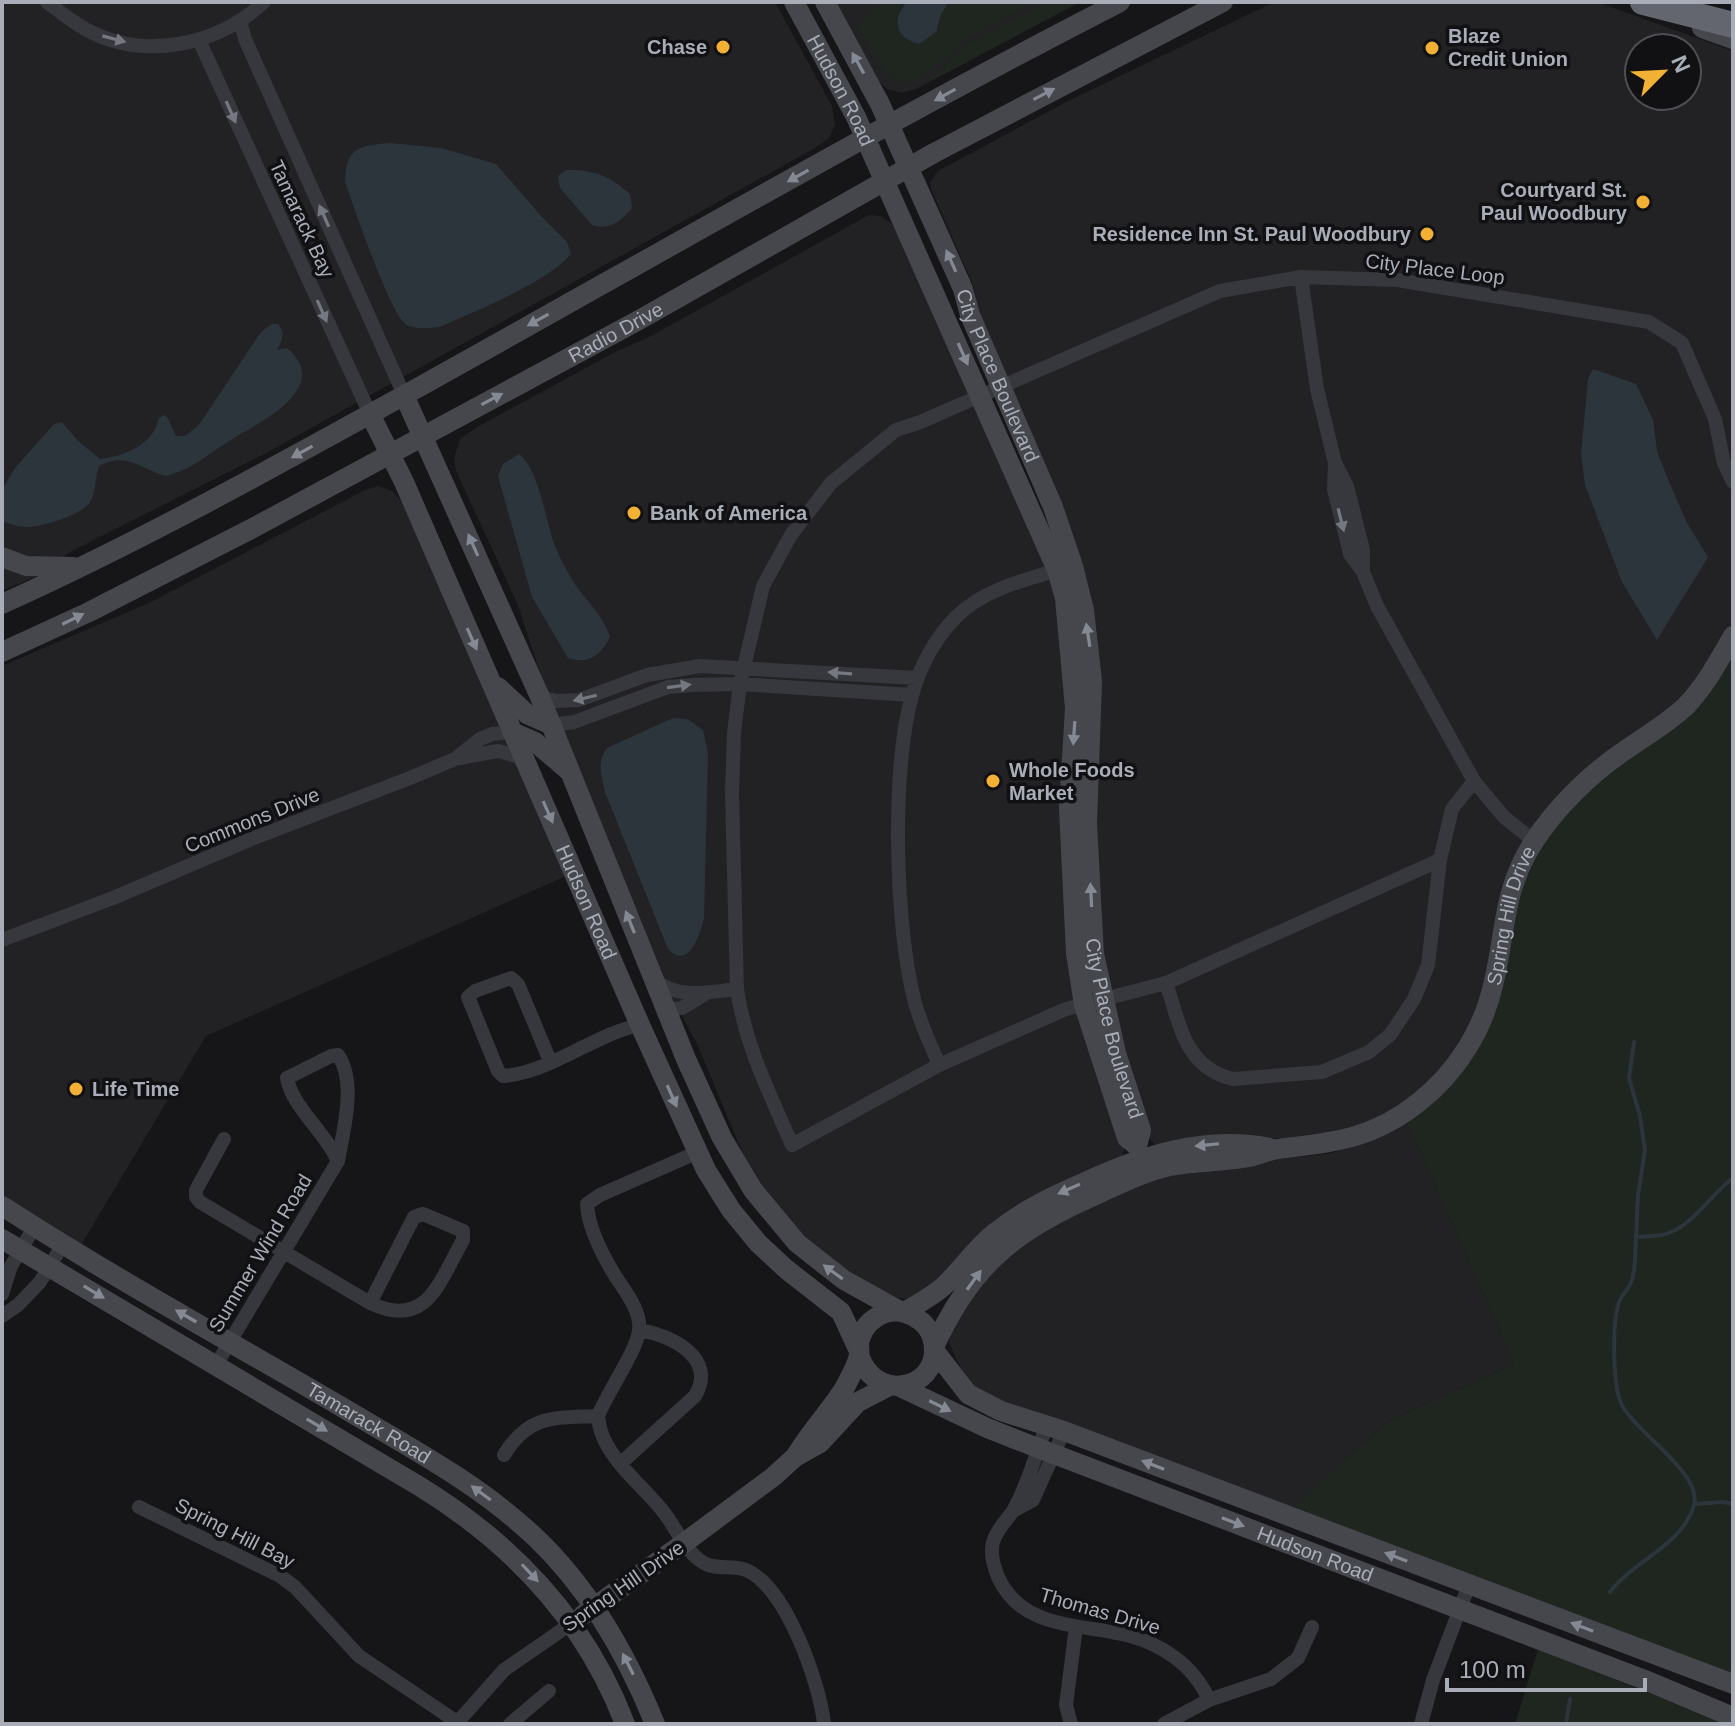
<svg xmlns="http://www.w3.org/2000/svg" width="1735" height="1726" font-family="Arial,sans-serif">
<style>
.built{fill:#222225;fill-rule:evenodd}
.green{fill:#1e261f}
.water{fill:#2c353c}
.lines{fill:none;stroke-linecap:round;stroke-linejoin:round}
.stream{stroke:#2c353c;stroke-width:4}
.street{stroke:#37383d;stroke-width:14}
.secondary{stroke:#45474d;stroke-width:20}
.highway{stroke:#63666e;stroke-width:26}
.oneway{fill:#757881}
.oneway2{fill:#858993}
.poi-dot{fill:#f2b134;stroke:#111113;stroke-width:3}
.labels{text-anchor:middle;dominant-baseline:central;stroke-width:7;stroke-linejoin:round;paint-order:stroke}
.poi-label{font-size:20px;font-weight:bold;fill:#a8adb8;stroke:#111113;text-anchor:start}
.street-label{font-size:20px;fill:#a8adb8;stroke:#111113}
</style>
<rect width="100%" height="100%" fill="#161618"/>
<path class="built" d="M 2,2 L 775,2 L 832,106 L 835,125 L 829,138 L 815,148 L 266,453 L 70,552 L 37,576 L 2,591 Z
M 834,2 L 1080,2 L 916,89 L 902,93 L 887,89 L 877,79 Z
M 1274,2 L 1597,2 L 1733,51 L 1733,621 L 1709,664 L 1491,958 L 1480,1005 L 1450,1060 L 1415,1095 L 1362,1126 L 1302,1138 L 1213,1139 L 1157,1146 L 1149,1138 L 1121,1054 L 1096,921 L 1095,659 L 979,315 L 974,287 L 931,189 L 930,182 L 938,171 L 1068,101 ZM 1639,48 L 1687,48 L 1687,96 L 1639,96 Z
M 869,215 L 880,216 L 897,227 L 1041,552 L 1064,622 L 1070,936 L 1124,1150 L 1122,1156 L 951,1269 L 912,1298 L 906,1299 L 896,1297 L 857,1277 L 818,1250 L 773,1203 L 746,1161 L 698,1046 L 663,980 L 540,673 L 518,605 L 456,471 L 454,458 L 460,439 L 477,427 L 613,353 L 647,338 Z
M 378,486 L 392,491 L 403,503 L 566,876 L 206,1036 L 81,1245 L 2,1197 L 2,666 L 149,603 L 365,490 Z
M 1406,1121 L 1514,1364 L 1390,1420 L 1293,1508 L 1008,1405 L 979,1391 L 964,1375 L 949,1343 L 950,1328 L 1010,1248 L 1129,1186 L 1213,1165 L 1328,1154 L 1352,1147 Z"/>
<path class="green" d="M 880,2 L 1034,2 L 962,41 L 928,73 L 904,86 L 882,68 L 857,25 Z
M 1046,2 L 1080,2 L 927,83 L 966,45 Z
M 1733,652 L 1733,1677 L 1292,1508 L 1390,1420 L 1514,1364 L 1406,1121 L 1454,1079 L 1531,863 L 1553,830 L 1584,796 Z
M 1538,1649 L 1727,1724 L 1515,1724 Z"/>
<path class="water" d="M 907,2 L 949,2 L 941,14 L 936,32 L 919,44 C 896,39 891,19 907,2 Z
M 390,143 L 441,148 L 496,164 L 541,216 L 567,242 L 571,254 C 545,284 475,311 439,327 C 429,328 417,330 407,325 C 391,318 353,204 345,182 C 346,147 359,146 390,143 Z
M 566,170 C 593,169 610,176 630,194 L 632,208 C 622,221 608,231 592,225 L 560,188 L 558,176 Z
M 272,324 L 278,324 C 286,333 282,341 277,350 L 287,348 C 334,388 259,422 231,440 C 206,455 195,468 166,476 C 141,469 126,451 99,466 C 95,477 96,493 90,502 C 82,515 42,527 27,527 C 18,527 10,524 2,521 L 2,490 L 15,468 L 54,424 L 62,422 L 78,441 L 100,459 C 125,456 153,445 159,418 L 164,415 L 168,418 L 176,436 L 185,436 L 199,425 L 261,332 Z
M 1593,369 L 1636,384 L 1653,420 L 1657,451 L 1669,482 L 1687,523 L 1708,557 L 1657,640 L 1622,582 L 1585,485 L 1581,454 L 1588,379 Z
M 519,454 C 539,468 546,523 555,546 C 561,561 570,577 579,590 C 591,605 604,618 610,637 C 601,655 589,665 568,658 L 532,597 L 498,476 L 503,464 Z
M 673,718 L 687,719 L 703,730 L 708,753 L 704,918 C 700,934 689,971 668,949 L 605,792 C 602,776 596,762 607,748 Z"/>
<g class="lines">
<path class="stream" d="M 1634,1042 L 1629,1078 L 1640,1116 L 1645,1150 L 1638,1195 L 1636,1237
M 1695,1504 L 1723,1502 L 1733,1504
M 1610,1592 C 1633,1561 1683,1545 1694,1505 C 1703,1473 1633,1431 1621,1403 C 1613,1385 1612,1325 1618,1306 C 1620,1295 1629,1290 1632,1280 C 1636,1267 1635,1250 1636,1237 C 1646,1236 1660,1237 1669,1233 C 1696,1222 1711,1194 1733,1178
M 1566,1724 L 1570,1699"/>
<path class="street" d="M 47,2 C 60,12 72,22 87,30 C 145,61 218,45 264,2
M 240,21 L 245,39 L 404,395
M 199,40 L 370,414
M 1301,277 L 1317,389 L 1335,463 L 1347,486 L 1363,550 L 1363,572
M 1335,463 L 1334,489 L 1350,554 L 1363,572 L 1377,606 L 1474,781 L 1504,817 L 1534,841
M 1065,568 C 1027,579 984,589 956,617 C 935,638 919,668 912,696 C 891,770 895,928 915,1003 C 921,1025 931,1045 939,1065 L 1066,1009 L 1166,983 C 1180,1024 1184,1067 1233,1079 L 1322,1072 L 1369,1052 L 1390,1035 L 1414,999 L 1428,965 L 1440,860 L 1452,809 L 1474,781
M 540,697 L 557,701 L 579,700 L 647,675 L 700,666 L 917,678
M 552,725 L 574,722 L 668,687 L 692,685 L 740,684 L 912,695
M 459,758 L 498,751 L 524,758
M 2,940 L 113,898 L 249,840 L 410,778 L 455,759 L 480,739 L 492,734 L 512,732
M 654,980 C 679,1000 708,992 737,989
M 1166,983 L 1440,860
M 666,1010 L 682,1008 L 705,994
M 338,1055 C 357,1082 343,1132 338,1161 C 326,1133 292,1107 287,1078 L 331,1056 Z
M 550,1061 L 518,984 L 511,978 L 475,991 L 468,997 L 498,1071 L 503,1076 C 550,1073 594,1034 640,1025
M 939,1065 L 792,1145 C 770,1094 745,1045 737,989 L 732,794 L 734,733 L 740,684 L 763,586 L 791,535 L 831,483 L 896,430 L 918,423 L 1220,291 L 1301,277 L 1397,280 L 1649,322 L 1682,343 L 1715,419 L 1724,463 L 1733,482
M 224,1139 L 196,1190 L 196,1197 L 200,1202 L 370,1303 C 427,1330 439,1282 463,1240 L 463,1231 L 423,1214 L 414,1217 L 370,1303
M 698,1152 L 600,1195 L 587,1204 C 588,1227 602,1254 614,1274 C 624,1290 642,1311 639,1331 C 636,1352 607,1393 598,1416 C 599,1427 601,1435 607,1445 C 621,1470 645,1489 662,1510 C 676,1527 685,1552 704,1563 C 715,1570 733,1565 746,1570 C 786,1586 820,1684 824,1724
M 2,1294 L 11,1266 L 35,1226
M 2,1316 L 18,1305 L 40,1282 L 63,1244
M 216,1365 L 338,1161
M 1047,1425 C 1036,1453 1028,1485 1013,1511 C 1006,1521 997,1529 993,1542 C 990,1553 994,1567 998,1577 C 1025,1636 1093,1621 1143,1640 C 1173,1652 1196,1670 1209,1700
M 504,1455 C 529,1414 554,1418 598,1416
M 621,1463 L 695,1396 C 718,1358 671,1335 639,1330
M 139,1507 L 280,1576 L 295,1587 L 359,1656 L 460,1724
M 1013,1511 L 1033,1500 L 1064,1431
M 456,1724 L 504,1670 L 572,1623
M 510,1724 L 549,1691
M 1071,1724 L 1066,1705 L 1076,1627
M 1164,1724 L 1209,1700 L 1271,1679 L 1298,1658 L 1312,1627
M 1421,1724 L 1433,1680 L 1469,1585"/>
<g class="secondary">
<path id="s1" d="M 794,2 L 856,117 L 1057,570 L 1065,598 L 1075,708 L 1069,809 L 1076,953 L 1084,1005 L 1127,1138 L 1137,1146"/>
<path id="s2" d="M 825,2 L 880,104 L 963,289 L 970,315 L 1053,507 L 1073,566 L 1084,610 L 1092,681 L 1087,824 L 1094,954 L 1116,1053 L 1141,1130 L 1137,1146"/>
<path d="M 1702,28 L 1733,39"/>
<path d="M 404,395 L 540,697 L 686,1059 L 722,1138 L 753,1190 L 797,1243 L 844,1280 L 900,1311"/>
<path id="s3" d="M 370,414 L 404,482 L 640,1025 L 706,1170 L 731,1210 L 758,1243 L 786,1269 L 841,1312 L 859,1351"/>
<path d="M 2,557 L 26,566 L 73,567"/>
<path d="M 2,604 C 146,539 283,462 421,386 C 653,257 884,123 1120,2"/>
<path id="s4" d="M 2,652 L 89,612 L 251,529 L 639,320 L 934,153 L 1223,2"/>
<path d="M 498,687 L 527,714 L 552,725"/>
<path d="M 512,732 L 535,742 L 568,770"/>
<path id="s5" d="M 2,1206 C 112,1277 227,1340 340,1406 C 407,1446 478,1483 535,1537 C 590,1589 627,1655 655,1724"/>
<path d="M 2,1239 L 419,1486 C 512,1543 586,1621 625,1724"/>
<path d="M 904,1312 C 918,1304 933,1296 945,1285 C 963,1268 976,1247 996,1232 C 1022,1211 1051,1197 1081,1184 C 1141,1156 1204,1135 1270,1148"/>
<path id="s6" d="M 934,1347 C 973,1261 1018,1229 1102,1192 C 1124,1182 1147,1171 1170,1166 C 1196,1161 1223,1162 1249,1157 C 1259,1155 1268,1150 1278,1149 C 1334,1142 1371,1140 1419,1102 C 1457,1072 1484,1029 1494,981 C 1506,930 1503,890 1533,843 C 1556,807 1592,772 1627,749 C 1647,735 1668,723 1686,706 C 1706,685 1719,660 1733,636"/>
<path d="M 934,1350 L 968,1394 L 1001,1411 L 1064,1431 L 1733,1684"/>
<path id="s7" d="M 898,1386 L 987,1428 L 1038,1448 L 1645,1680 L 1733,1717"/>
<path d="M 797,1454 C 811,1431 829,1412 844,1389 C 849,1379 857,1366 859,1355 C 860,1351 859,1347 859,1343 C 863,1321 885,1307 905,1313 C 917,1316 928,1325 932,1337 C 947,1386 877,1408 859,1355"/>
<path d="M 583,1615 L 684,1543 L 773,1477 L 795,1457 L 820,1443 L 858,1402 L 889,1386"/>
</g>
<path class="highway" d="M 1643,2 L 1733,25"/>
</g>
<defs><path id="oneway-solid" d="M-6-.8H1V-3.2L6.5 0L1 3.2V.8H-6Z" transform="scale(2)"/></defs>
<g class="oneway">
<use href="#oneway-solid" transform="translate(114 39) rotate(15)"/>
<use href="#oneway-solid" transform="translate(231 112) rotate(66)"/>
<use href="#oneway-solid" transform="translate(324 216) rotate(-114)"/>
<use href="#oneway-solid" transform="translate(322 311) rotate(66)"/>
<use href="#oneway-solid" transform="translate(1341 520) rotate(76)"/>
<use href="#oneway-solid" transform="translate(840 673) rotate(-176)"/>
<use href="#oneway-solid" transform="translate(679 686) rotate(-8)"/>
<use href="#oneway-solid" transform="translate(585 698) rotate(167)"/>
</g>
<g class="oneway2">
<use href="#oneway-solid" transform="translate(858 63) rotate(-119)"/>
<use href="#oneway-solid" transform="translate(1044 94) rotate(-28)"/>
<use href="#oneway-solid" transform="translate(945 95) rotate(151)"/>
<use href="#oneway-solid" transform="translate(798 176) rotate(151)"/>
<use href="#oneway-solid" transform="translate(951 261) rotate(-114)"/>
<use href="#oneway-solid" transform="translate(538 320) rotate(151)"/>
<use href="#oneway-solid" transform="translate(963 354) rotate(66)"/>
<use href="#oneway-solid" transform="translate(492 399) rotate(-28)"/>
<use href="#oneway-solid" transform="translate(302 452) rotate(151)"/>
<use href="#oneway-solid" transform="translate(473 545) rotate(-114)"/>
<use href="#oneway-solid" transform="translate(73 619) rotate(-26)"/>
<use href="#oneway-solid" transform="translate(1088 635) rotate(-99)"/>
<use href="#oneway-solid" transform="translate(472 639) rotate(66)"/>
<use href="#oneway-solid" transform="translate(1074 733) rotate(94)"/>
<use href="#oneway-solid" transform="translate(548 812) rotate(66)"/>
<use href="#oneway-solid" transform="translate(1091 895) rotate(-93)"/>
<use href="#oneway-solid" transform="translate(630 922) rotate(-112)"/>
<use href="#oneway-solid" transform="translate(672 1096) rotate(66)"/>
<use href="#oneway-solid" transform="translate(1207 1145) rotate(174)"/>
<use href="#oneway-solid" transform="translate(1069 1189) rotate(156)"/>
<use href="#oneway-solid" transform="translate(833 1272) rotate(-144)"/>
<use href="#oneway-solid" transform="translate(974 1280) rotate(-54)"/>
<use href="#oneway-solid" transform="translate(94 1292) rotate(31)"/>
<use href="#oneway-solid" transform="translate(186 1316) rotate(-150)"/>
<use href="#oneway-solid" transform="translate(940 1406) rotate(26)"/>
<use href="#oneway-solid" transform="translate(317 1425) rotate(31)"/>
<use href="#oneway-solid" transform="translate(1153 1465) rotate(-159)"/>
<use href="#oneway-solid" transform="translate(481 1493) rotate(-144)"/>
<use href="#oneway-solid" transform="translate(1233 1522) rotate(21)"/>
<use href="#oneway-solid" transform="translate(1396 1557) rotate(-159)"/>
<use href="#oneway-solid" transform="translate(530 1573) rotate(47)"/>
<use href="#oneway-solid" transform="translate(1582 1627) rotate(-159)"/>
<use href="#oneway-solid" transform="translate(628 1664) rotate(-117)"/>
</g>
<g class="poi-dot">
<circle cx="723" cy="47" r="8"/>
<circle cx="1432" cy="48" r="8"/>
<circle cx="1643" cy="202" r="8"/>
<circle cx="1427" cy="234" r="8"/>
<circle cx="634" cy="513" r="8"/>
<circle cx="993" cy="781" r="8"/>
<circle cx="76" cy="1089" r="8"/>
</g>
<g class="labels">
<g class="poi-label">
<text x="1448" y="36">Blaze<tspan x="1448" dy="23">Credit Union</tspan></text>
<text x="707" y="47" text-anchor="end">Chase</text>
<text x="1627" y="190" text-anchor="end">Courtyard St.<tspan x="1627" dy="23">Paul Woodbury</tspan></text>
<text x="1411" y="234" text-anchor="end">Residence Inn St. Paul Woodbury</text>
<text x="650" y="513">Bank of America</text>
<text x="1009" y="770">Whole Foods<tspan x="1009" dy="23">Market</tspan></text>
<text x="92" y="1089">Life Time</text>
</g>
<g class="street-label">
<text stroke="none"><textPath href="#s1" startOffset="100">Hudson Road</textPath></text>
<text transform="translate(302 219) rotate(65)">Tamarack Bay</text>
<text transform="translate(1435 269) rotate(7)">City Place Loop</text>
<text stroke="none"><textPath href="#s4" startOffset="692">Radio Drive</textPath></text>
<text stroke="none"><textPath href="#s2" startOffset="412">City Place Boulevard</textPath></text>
<text transform="translate(252 820) rotate(-22)">Commons Drive</text>
<text stroke="none"><textPath href="#s3" startOffset="534">Hudson Road</textPath></text>
<text stroke="none"><textPath href="#s6" startOffset="782">Spring Hill Drive</textPath></text>
<text stroke="none"><textPath href="#s2" startOffset="1084">City Place Boulevard</textPath></text>
<text transform="translate(260 1253) rotate(-59)">Summer Wind Road</text>
<text stroke="none"><textPath href="#s5" startOffset="426">Tamarack Road</textPath></text>
<text transform="translate(235 1533) rotate(27)">Spring Hill Bay</text>
<text stroke="none"><textPath href="#s7" startOffset="450">Hudson Road</textPath></text>
<text transform="translate(623 1586) rotate(-35)">Spring Hill Drive</text>
<text transform="translate(1100 1611) rotate(16)">Thomas Drive</text>
</g>
</g>
<rect width="1735" height="1726" fill="none" stroke="#a8adb8" stroke-width="8"/>
<g transform="translate(1663 72) rotate(66)"><circle r="38" fill="#111113" stroke="#4d4f55" stroke-width="2"/>
<path d="M0-6L14 30L0 20L-14 30Z" fill="#f2b134"/>
<text y="-12" font-size="22" font-weight="bold" text-anchor="middle" fill="#a8adb8">N</text>
</g>
<path d="M1447 1678v12h198v-12" fill="none" stroke="#a8adb8" stroke-width="4"/>
<text x="1459" y="1678" font-size="24" fill="#a8adb8" stroke="#111113" stroke-width="6" paint-order="stroke">100 m</text>
</svg>
